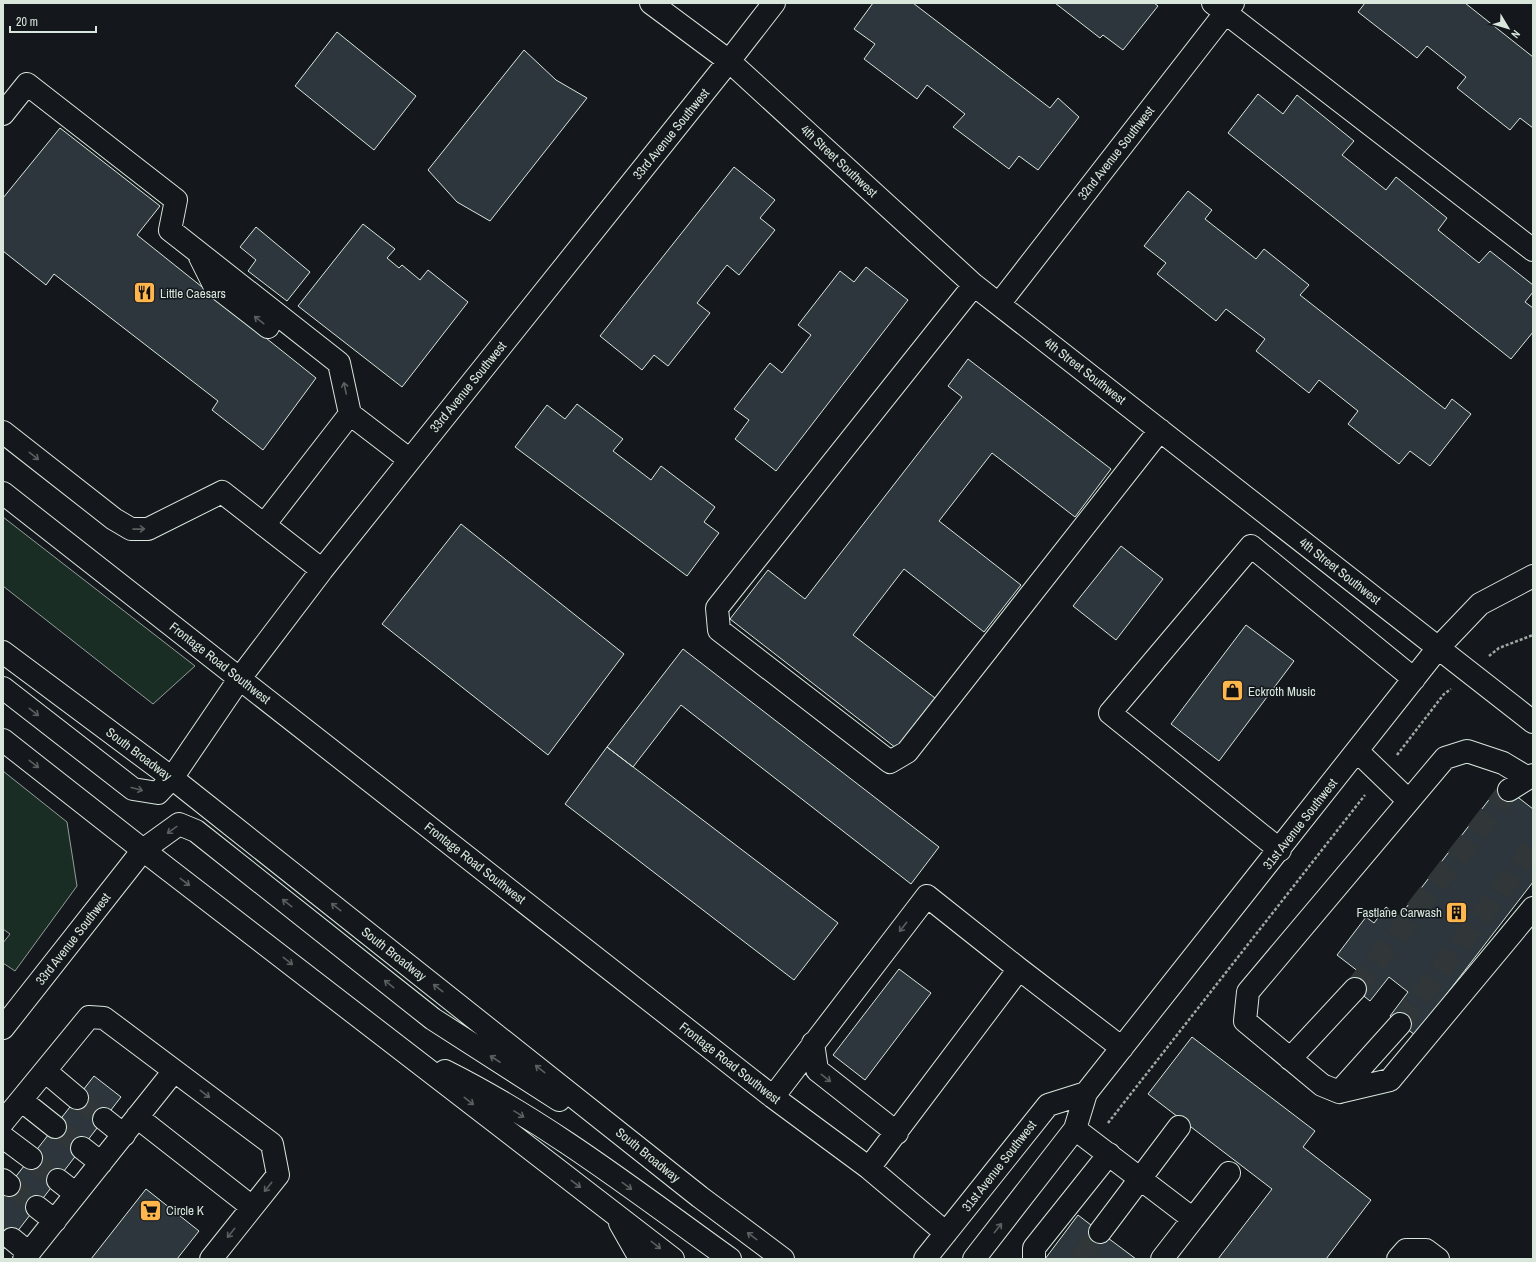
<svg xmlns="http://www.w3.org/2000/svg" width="1536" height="1262" font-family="'Archivo Narrow',sans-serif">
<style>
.green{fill:#1a2d24;stroke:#939e99}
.building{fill:#2c363c;stroke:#d8e6dc}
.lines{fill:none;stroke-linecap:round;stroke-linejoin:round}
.minor-tunnel{stroke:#313739;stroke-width:22;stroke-dasharray:22 11;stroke-linecap:butt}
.minor-casing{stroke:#d8e6dc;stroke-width:24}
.highway-casing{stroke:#d8e6dc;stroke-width:24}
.path{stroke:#9da8a2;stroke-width:2.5;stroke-dasharray:3 2;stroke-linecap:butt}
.minor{stroke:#14181c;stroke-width:22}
.highway{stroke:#14181c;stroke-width:22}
.oneway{stroke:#59605f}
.labels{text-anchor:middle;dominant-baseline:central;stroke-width:3;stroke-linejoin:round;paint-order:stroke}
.street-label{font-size:13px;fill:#d8e6dc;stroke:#14181c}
.poi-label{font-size:13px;fill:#d8e6dc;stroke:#14181c;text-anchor:start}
</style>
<rect width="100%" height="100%" fill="#14181c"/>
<path class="green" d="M 3,517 L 195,666 L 153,704 L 3,586 Z
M 3,771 L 67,822 L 77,886 L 15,971 L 3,963 L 3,943 L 10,934 L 3,929 Z"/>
<path class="building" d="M 873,3 L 913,3 L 1050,108 L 1058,98 L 1079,117 L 1038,170 L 1019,156 L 1009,169 L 953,127 L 965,114 L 927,85 L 917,99 L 864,59 L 875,44 L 854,29 Z
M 1055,3 L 1154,3 L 1158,6 L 1123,50 L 1103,35 L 1100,38 Z
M 1365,3 L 1465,3 L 1533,57 L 1533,128 L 1520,118 L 1510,130 L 1457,88 L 1466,77 L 1427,46 L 1417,58 L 1358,12 Z
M 337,32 L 416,96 L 374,150 L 295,86 Z
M 524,50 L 556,80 L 587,98 L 490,221 L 457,202 L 428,170 Z
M 1258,94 L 1283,114 L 1297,95 L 1354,141 L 1342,155 L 1386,190 L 1396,177 L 1447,218 L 1438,230 L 1479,263 L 1490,251 L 1533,285 L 1533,292 L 1525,302 L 1533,308 L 1533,332 L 1511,359 L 1228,133 Z
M 60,128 L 160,206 L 137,235 L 316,378 L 263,450 L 212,410 L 218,401 L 54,274 L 46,285 L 3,251 L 3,198 Z
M 734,167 L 775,200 L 760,218 L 775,230 L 739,275 L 727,265 L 697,303 L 710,313 L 668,366 L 654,355 L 642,370 L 600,336 Z
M 1188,191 L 1212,210 L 1205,219 L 1256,259 L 1264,249 L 1309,285 L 1300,295 L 1445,409 L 1452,399 L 1471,414 L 1430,466 L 1410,451 L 1399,464 L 1348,424 L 1358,411 L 1319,380 L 1309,393 L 1256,351 L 1265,339 L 1226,309 L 1216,321 L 1157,274 L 1166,263 L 1144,246 Z
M 363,224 L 395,249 L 387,258 L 399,268 L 402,265 L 420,280 L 428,270 L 468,302 L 402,387 L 298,306 Z
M 256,227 L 310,272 L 287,301 L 248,271 L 256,260 L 240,247 Z
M 866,267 L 908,300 L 776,471 L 735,439 L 749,420 L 734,409 L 770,363 L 782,373 L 811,335 L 798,325 L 840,271 L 854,282 Z
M 968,359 L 1111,469 L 1075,517 L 992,453 L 939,521 L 1021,585 L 984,632 L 904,569 L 853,635 L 935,698 L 896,748 L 730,619 L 768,570 L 805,599 L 962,397 L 948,386 Z
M 577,404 L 623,439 L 613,451 L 651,480 L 661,466 L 715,507 L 704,522 L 719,533 L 687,576 L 515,447 L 547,405 L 565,419 Z
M 461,524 L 624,654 L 548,755 L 382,624 Z
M 1121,546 L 1163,579 L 1116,640 L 1073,606 Z
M 1246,625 L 1294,661 L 1219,761 L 1171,724 Z
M 683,649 L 939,847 L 911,884 L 681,705 L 633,767 L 607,747 Z
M 607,747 L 838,923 L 794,980 L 565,804 Z
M 1501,784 L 1533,809 L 1533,882 L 1415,1035 L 1390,1016 L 1408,992 L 1389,977 L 1370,1001 L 1349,984 L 1359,972 L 1337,955 L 1366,917 L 1374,923 L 1386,907 L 1399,917 Z
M 899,969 L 931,993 L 865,1080 L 833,1055 Z
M 1192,1037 L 1315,1131 L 1303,1147 L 1371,1200 L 1326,1259 L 1218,1259 L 1272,1189 L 1148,1094 Z
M 94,1076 L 121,1097 L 3,1250 L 3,1193 Z
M 146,1189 L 199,1231 L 177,1259 L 91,1259 Z
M 1078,1215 L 1100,1232 L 1136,1259 L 1045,1259 Z"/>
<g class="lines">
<path class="minor-tunnel" d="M 1355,989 L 1509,790
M 1400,1024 L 1533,847
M 77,1098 L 104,1119
M 55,1127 L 82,1148
M 31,1158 L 58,1180
M 9,1185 L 37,1207
M 1080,1259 L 1100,1232"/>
<defs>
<path id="minor" d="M 651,3 L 729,61 L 974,285 L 1533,722
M 1213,3 L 1533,250
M 3,114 L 27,84 L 176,200 L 170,230 L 339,363 L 350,414 L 410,460
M 200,257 L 214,285 L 268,327
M 974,285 L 717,608 L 719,630 L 890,762 L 907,752 L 1160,430
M 999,304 L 1233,3
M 3,432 L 114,519 L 131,529 L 148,529 L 222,492 L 322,570
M 3,493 L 773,1097 L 869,1168 L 946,1233
M 264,525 L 350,414
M 1357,751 L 1409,801
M 172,778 L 240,678 L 322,570 L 729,61 L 774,3
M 1509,790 L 1533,775
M 1280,850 L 1110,713 L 1251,546 L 1414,679
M 1400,1024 L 1339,1092 L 1322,1085 L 1245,1021 L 1248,992 L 1445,758 L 1467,751 L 1503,763 L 1528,778
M 3,1028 L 143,850
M 813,1043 L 817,1070 L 897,1133
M 1290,1059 L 1355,989
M 45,1071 L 77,1098
M 1339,1092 L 1390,1080 L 1533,908
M 773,1097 L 927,896 L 1019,969 L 1122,1048
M 21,1100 L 55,1127
M 137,1117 L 252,1207
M 104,1119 L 124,1135
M 3,1122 L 89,1017 L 104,1018 L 272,1144 L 278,1175 L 211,1259
M 1075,1129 L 1193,1219 L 1162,1259
M 3,1137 L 31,1158
M 82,1148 L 101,1163
M 869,1168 L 1019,969
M 3,1180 L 9,1185
M 58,1180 L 76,1194
M 37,1207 L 55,1221
M 1193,1219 L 1229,1173
M 1100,1232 L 1179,1127
M 12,1239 L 29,1253
M 24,1259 L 174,1071
M 925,1259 L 1048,1105 L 1086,1093
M 974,1259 L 1075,1129 L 1086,1093 L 1438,648 L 1480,604 L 1533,576
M 1034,1259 L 1034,1248 L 1109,1154
M 1398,1259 L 1406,1250 L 1426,1250 L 1438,1259"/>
<path id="highway" d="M 3,652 L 172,778 L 700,1197 L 783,1259
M 3,688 L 133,789 L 158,793 L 172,778
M 3,740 L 143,850 L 673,1259
M 143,850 L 179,824 L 196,831 L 433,1019 L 559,1100
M 445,1071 C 547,1122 638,1193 730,1259
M 620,1223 L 637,1253 L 644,1259"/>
</defs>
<use href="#minor" class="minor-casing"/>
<use href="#highway" class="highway-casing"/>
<path class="path" d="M 1489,656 L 1499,648 L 1533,635
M 1397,755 L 1444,694 L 1451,689
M 1108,1123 L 1365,795"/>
<use href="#minor" class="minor"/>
<use href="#highway" class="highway"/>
</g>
<defs><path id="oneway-shaft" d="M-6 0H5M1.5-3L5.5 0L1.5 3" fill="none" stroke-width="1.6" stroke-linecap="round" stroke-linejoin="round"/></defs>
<g class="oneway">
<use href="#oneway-shaft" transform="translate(259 320) rotate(-142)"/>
<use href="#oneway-shaft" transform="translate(345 388) rotate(-102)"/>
<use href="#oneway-shaft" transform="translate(34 456) rotate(38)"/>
<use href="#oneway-shaft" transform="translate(139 529) rotate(-1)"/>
<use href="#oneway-shaft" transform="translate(34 712) rotate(38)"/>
<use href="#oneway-shaft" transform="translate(34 764) rotate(38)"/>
<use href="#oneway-shaft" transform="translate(137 789) rotate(15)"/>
<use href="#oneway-shaft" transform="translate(172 830) rotate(144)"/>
<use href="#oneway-shaft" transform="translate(185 882) rotate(37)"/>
<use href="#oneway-shaft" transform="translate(287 903) rotate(-142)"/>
<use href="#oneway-shaft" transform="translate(336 907) rotate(-142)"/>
<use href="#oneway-shaft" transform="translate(903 927) rotate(128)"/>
<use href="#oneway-shaft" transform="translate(288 961) rotate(38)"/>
<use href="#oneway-shaft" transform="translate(389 984) rotate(-142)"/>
<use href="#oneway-shaft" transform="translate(438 988) rotate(-142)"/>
<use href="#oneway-shaft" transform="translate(495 1059) rotate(-147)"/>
<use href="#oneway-shaft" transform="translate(540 1069) rotate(-142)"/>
<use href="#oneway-shaft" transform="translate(826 1078) rotate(38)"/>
<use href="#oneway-shaft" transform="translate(205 1094) rotate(37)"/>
<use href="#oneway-shaft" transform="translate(469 1101) rotate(38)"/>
<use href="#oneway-shaft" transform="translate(519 1114) rotate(32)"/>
<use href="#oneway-shaft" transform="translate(576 1184) rotate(37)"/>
<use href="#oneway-shaft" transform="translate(627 1186) rotate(36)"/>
<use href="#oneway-shaft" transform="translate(268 1187) rotate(129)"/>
<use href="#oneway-shaft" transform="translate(998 1228) rotate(-52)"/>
<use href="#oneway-shaft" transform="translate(231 1233) rotate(129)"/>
<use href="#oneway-shaft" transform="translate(752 1236) rotate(-143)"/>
<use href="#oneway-shaft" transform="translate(656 1245) rotate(38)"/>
</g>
<defs>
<symbol id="restaurant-square" viewBox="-11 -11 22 22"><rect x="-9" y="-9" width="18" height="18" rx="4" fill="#ffb74d" stroke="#14181c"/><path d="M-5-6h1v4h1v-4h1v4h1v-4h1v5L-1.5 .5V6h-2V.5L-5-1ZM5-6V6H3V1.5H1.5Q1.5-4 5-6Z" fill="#111"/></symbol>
<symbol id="shop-square" viewBox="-11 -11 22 22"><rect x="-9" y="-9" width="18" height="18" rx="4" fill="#ffb74d" stroke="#14181c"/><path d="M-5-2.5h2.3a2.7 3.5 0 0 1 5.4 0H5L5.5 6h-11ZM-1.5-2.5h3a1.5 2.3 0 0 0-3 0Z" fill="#111"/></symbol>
<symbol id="building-square" viewBox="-11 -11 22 22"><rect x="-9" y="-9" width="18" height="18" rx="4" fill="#ffb74d" stroke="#14181c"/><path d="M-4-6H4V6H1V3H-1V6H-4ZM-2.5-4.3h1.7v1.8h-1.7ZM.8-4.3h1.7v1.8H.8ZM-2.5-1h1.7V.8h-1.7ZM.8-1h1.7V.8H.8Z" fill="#111"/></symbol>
<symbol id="supermarket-square" viewBox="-11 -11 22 22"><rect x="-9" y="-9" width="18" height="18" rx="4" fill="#ffb74d" stroke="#14181c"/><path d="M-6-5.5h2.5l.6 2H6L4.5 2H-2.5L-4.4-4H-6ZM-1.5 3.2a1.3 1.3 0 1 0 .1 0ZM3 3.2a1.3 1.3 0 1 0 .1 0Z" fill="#111"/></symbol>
</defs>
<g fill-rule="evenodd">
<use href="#restaurant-square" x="132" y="280" width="25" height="25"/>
<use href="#shop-square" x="1220" y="678" width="25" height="25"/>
<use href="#building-square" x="1444" y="900" width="25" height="25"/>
<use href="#supermarket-square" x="138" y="1198" width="25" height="25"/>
</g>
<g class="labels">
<g class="street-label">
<text transform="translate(671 134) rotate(-51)">33rd Avenue Southwest</text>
<text transform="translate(1116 153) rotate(-52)">32nd Avenue Southwest</text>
<text transform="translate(839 161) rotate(43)">4th Street Southwest</text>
<text transform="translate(1085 371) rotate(38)">4th Street Southwest</text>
<text transform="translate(468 387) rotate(-51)">33rd Avenue Southwest</text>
<text transform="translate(1340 571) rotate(38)">4th Street Southwest</text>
<text transform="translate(220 663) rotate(38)">Frontage Road Southwest</text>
<text transform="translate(139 754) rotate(37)">South Broadway</text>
<text transform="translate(1300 824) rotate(-52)">31st Avenue Southwest</text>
<text transform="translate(475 863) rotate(38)">Frontage Road Southwest</text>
<text transform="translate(73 939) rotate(-52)">33rd Avenue Southwest</text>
<text transform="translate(394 954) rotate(38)">South Broadway</text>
<text transform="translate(730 1063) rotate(38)">Frontage Road Southwest</text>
<text transform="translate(648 1155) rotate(39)">South Broadway</text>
<text transform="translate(999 1166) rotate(-52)">31st Avenue Southwest</text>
</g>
<g class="poi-label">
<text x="160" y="293">Little Caesars</text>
<text x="1248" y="691">Eckroth Music</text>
<text x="1442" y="912" text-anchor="end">Fastlane Carwash</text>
<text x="166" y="1210">Circle K</text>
</g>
</g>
<rect width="1536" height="1262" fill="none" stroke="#d8e6dc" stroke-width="8"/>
<g transform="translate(1508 28) rotate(128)" stroke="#14181c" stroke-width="3" paint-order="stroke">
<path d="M0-3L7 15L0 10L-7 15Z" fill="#d8e6dc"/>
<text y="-6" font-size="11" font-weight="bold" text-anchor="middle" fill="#d8e6dc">N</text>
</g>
<path d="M10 26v6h86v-6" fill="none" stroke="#d8e6dc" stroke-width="2"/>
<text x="16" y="26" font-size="12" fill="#d8e6dc" stroke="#14181c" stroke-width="3" paint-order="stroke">20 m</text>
</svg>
